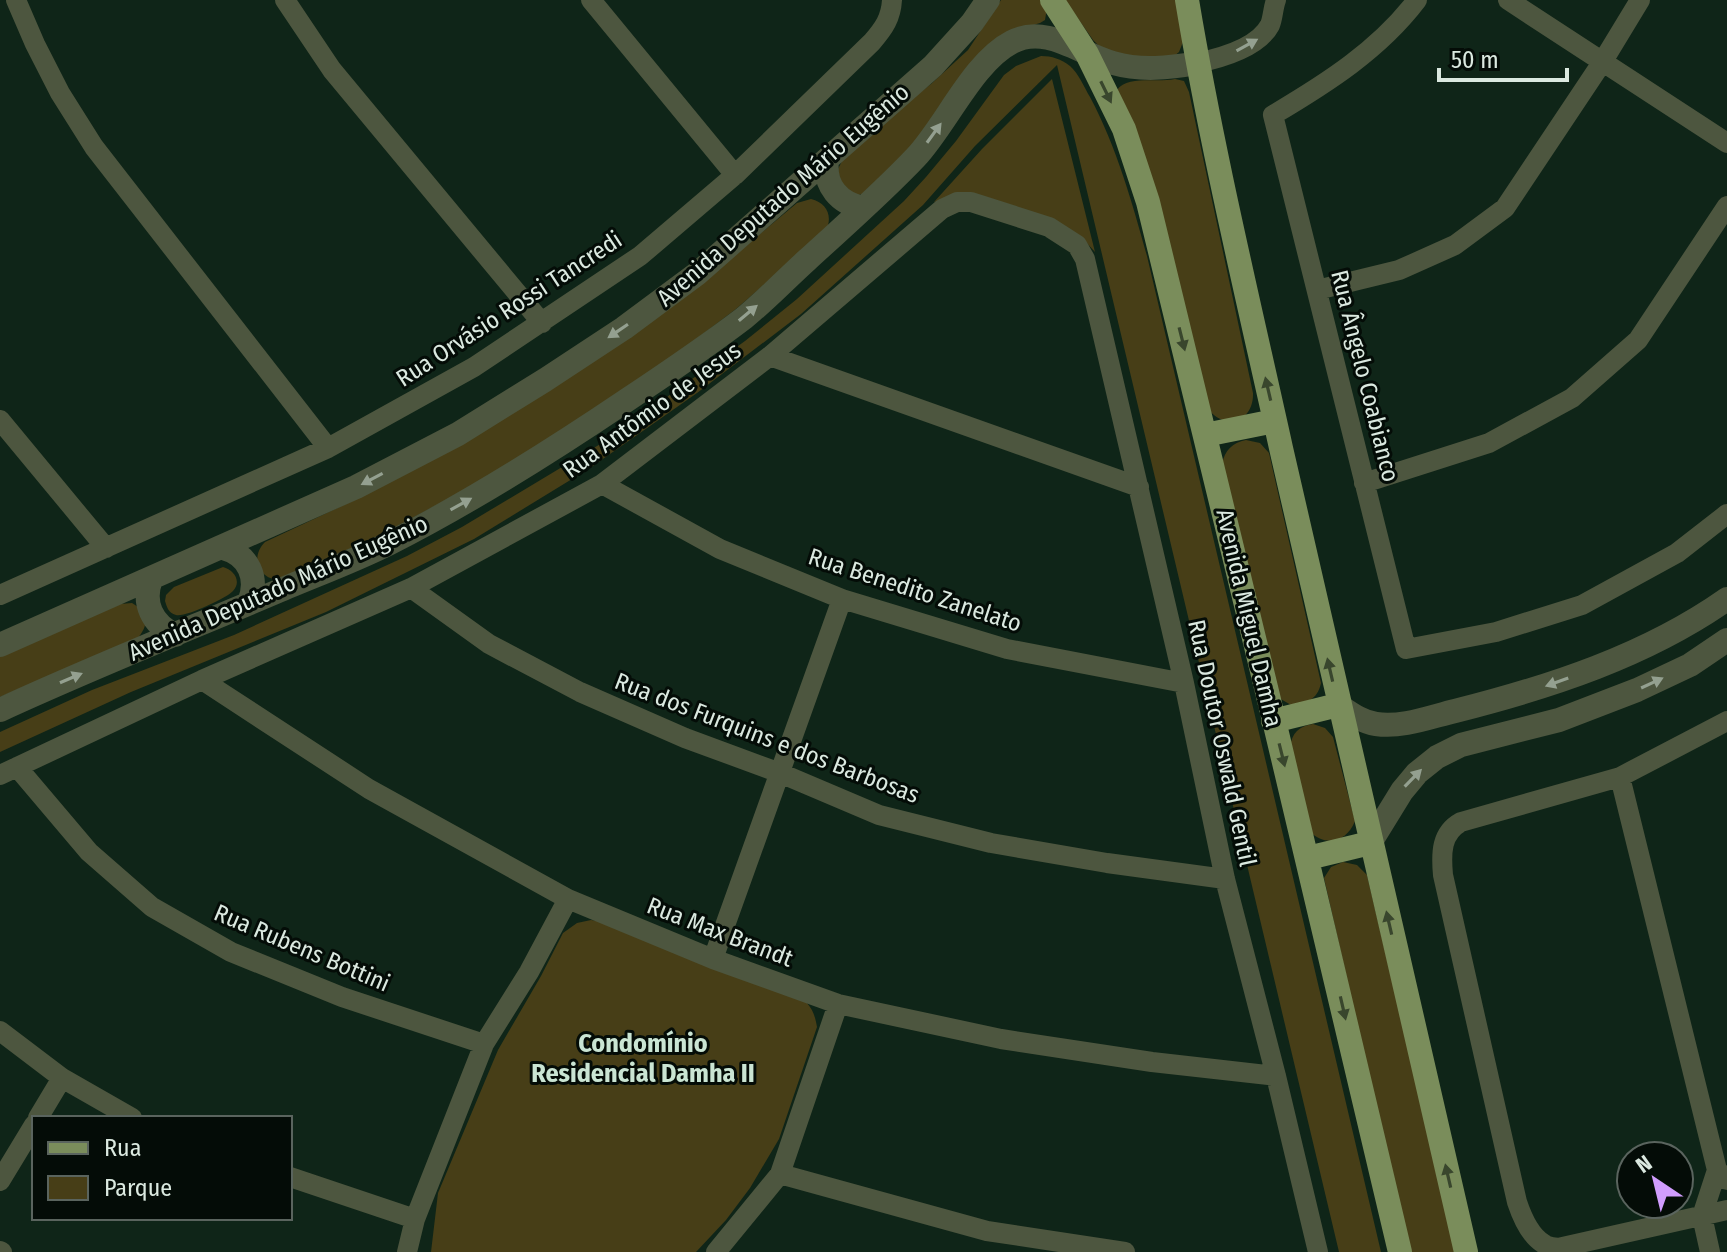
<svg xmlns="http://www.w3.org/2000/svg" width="1727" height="1252" font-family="'Fira Sans Condensed',sans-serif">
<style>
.green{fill:#473e17}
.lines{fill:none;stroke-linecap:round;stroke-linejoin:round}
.minor{stroke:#4d563f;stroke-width:20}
.tertiary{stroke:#4d563f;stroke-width:24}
.primary{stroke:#7a8d5b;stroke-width:24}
.oneway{fill:#94a090}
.oneway2{fill:#39462d}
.labels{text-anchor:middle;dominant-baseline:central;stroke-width:6;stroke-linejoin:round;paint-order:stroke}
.street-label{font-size:24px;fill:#dbe9e0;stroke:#040c07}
.neighbourhood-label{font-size:26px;font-weight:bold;fill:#cae5d3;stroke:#040c07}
</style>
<rect width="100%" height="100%" fill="#0f2518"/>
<path class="green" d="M 1001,0 L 1041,0 L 1047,8 L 1045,20 L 1040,23 L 1004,34 L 912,147 L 862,194 L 855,196 L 842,189 L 838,169 L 842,161 L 887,118 L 931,84 L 968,50 Z
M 1065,0 L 1179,0 L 1183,42 L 1179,52 L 1172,58 L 1148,63 L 1101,48 L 1093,40 Z
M 1041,56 C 1052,56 1061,59 1070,66 C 1079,74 1084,87 1090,97 C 1117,148 1132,202 1147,256 L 1381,1252 L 1339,1252 L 1057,65 L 975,146 L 923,205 L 801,314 L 697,393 L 590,468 L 474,539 L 326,612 L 131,692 L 0,752 L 0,732 L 92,690 L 234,635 L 407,556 L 462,527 L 607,440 L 745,341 L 797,299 L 904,201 L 926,177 L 956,141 L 1004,75 L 1016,66 Z
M 1052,79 L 1095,252 L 1084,240 L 959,196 L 934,202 L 982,149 Z
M 1175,79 L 1184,81 L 1189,92 L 1253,393 C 1254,421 1226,431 1209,410 L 1117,90 C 1127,75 1157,83 1175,79 Z
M 811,199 C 827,203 833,216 826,231 L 736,309 L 655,370 L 486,479 L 380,535 L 280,580 C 258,579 250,557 265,542 L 365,495 L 705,280 L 797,203 Z
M 1246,440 L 1260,443 L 1269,453 L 1321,683 C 1317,701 1307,702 1291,705 L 1279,698 L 1222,464 C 1225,450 1232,443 1246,440 Z
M 223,567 C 234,570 242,581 233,591 C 227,598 184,618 176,615 C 168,613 167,607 165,601 L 166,595 L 174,587 Z
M 132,603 C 148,613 150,624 137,639 L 0,697 L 0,656 L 120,604 Z
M 1313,724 L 1325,728 L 1333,737 L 1355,821 C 1347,842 1326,847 1310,832 L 1290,747 C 1292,733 1299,726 1313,724 Z
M 1343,862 L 1357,865 L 1367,875 L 1456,1252 L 1409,1252 L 1324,878 L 1331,867 Z
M 591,920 L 597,921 L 803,999 C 812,1007 815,1015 817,1027 L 779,1139 L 750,1188 L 726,1220 L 696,1252 L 431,1252 L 438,1193 L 498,1050 L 541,976 L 563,933 L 577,923 Z"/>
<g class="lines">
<path class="minor" d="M 16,0 L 35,44 L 60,93 L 94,147 L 328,448
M 285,0 L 332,70 L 542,323
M 591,0 L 735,175
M 1417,0 C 1379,50 1327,83 1273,115 L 1406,649 L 1496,632 L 1582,605 L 1677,553 L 1727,514
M 1508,0 L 1727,143
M 1197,63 C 1221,58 1258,48 1270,25 C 1273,18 1273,8 1276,0
M 1317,290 L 1399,270 L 1455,245 L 1505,208 L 1603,61 L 1640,0
M 770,356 L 1139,487
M 0,420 L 106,548
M 1364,483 L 1489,443 L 1572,398 L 1638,340 L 1727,206
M 602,484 L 720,549 L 842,599 L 1007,649 L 1184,683
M 411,588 L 489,644 L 580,692 L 685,738 L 780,773 L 879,815 L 991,843 L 1107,863 L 1225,879
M 0,595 L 328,448 L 474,367 L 640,256 L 735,175 L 872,42 C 884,28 891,18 892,0
M 202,680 L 369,789 L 568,899 L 713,959 L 838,1004 L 1001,1039 L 1152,1062 L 1276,1076
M 1727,721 L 1620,777 L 1461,822 C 1441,833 1441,853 1443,875 L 1517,1202 C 1522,1217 1530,1236 1544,1244 C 1548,1247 1553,1247 1558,1248 L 1727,1210
M 17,767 L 89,852 L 152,907 L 231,952 L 342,997 L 484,1044
M 0,775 L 202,680 L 411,588 L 602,484 L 770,356 L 942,209 L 957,202 L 971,202 L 1049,227 L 1077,245 L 1085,259 L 1184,683 L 1225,879 L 1276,1076 L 1318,1252
M 1620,777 L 1717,1170 L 1727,1180
M 713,959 L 842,599
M 0,1031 L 62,1078 L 132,1118
M 38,1118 L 62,1078
M 780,1174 L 987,1231 L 1125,1252
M 290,1177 L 415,1219
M 0,1181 L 34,1125
M 1702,1216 L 1717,1170
M 1702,1216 L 1710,1252
M 0,1251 L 2,1252
M 407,1252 L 415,1219 L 484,1044 L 529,972 L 568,899
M 716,1252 L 780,1174 L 838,1004"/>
<path class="tertiary" d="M 827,161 C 824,186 839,203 863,208
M 223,548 C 249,555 259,578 249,603
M 151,579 C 142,603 152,624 175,635
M 0,645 L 356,487 L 458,434 L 545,380 L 624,328 L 698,273 L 933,66 L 972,23 L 988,0
M 1338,705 C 1350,713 1362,722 1376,724 C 1402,728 1430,717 1455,711 C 1550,687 1646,656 1727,599
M 0,710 C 91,668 184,631 276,592 C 313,576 352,562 388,544 C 471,502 550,452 627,400 C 666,374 706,347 744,318 C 766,300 786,279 807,260 C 844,226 882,193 916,157 C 946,125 973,62 1012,42 C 1046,24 1080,54 1113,63 C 1141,71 1169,68 1197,63
M 1370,843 L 1402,791 L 1417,773 L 1437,757 L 1461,745 L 1559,720 L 1637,690 L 1690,665 L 1727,640"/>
<path class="primary" d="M 1052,0 L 1087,54 L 1124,129 L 1148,202 C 1234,552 1318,901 1400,1252
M 1187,0 C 1212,150 1248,299 1281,448 C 1341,716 1403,984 1466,1252
M 1205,435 L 1275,421
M 1273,721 L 1338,705
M 1308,858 L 1370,843"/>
</g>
<defs><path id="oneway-solid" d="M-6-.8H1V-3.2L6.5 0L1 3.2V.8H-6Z" transform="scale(2)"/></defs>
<g class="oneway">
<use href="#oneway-solid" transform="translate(1247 45) rotate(-29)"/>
<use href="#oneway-solid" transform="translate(934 133) rotate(-54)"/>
<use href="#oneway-solid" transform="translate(748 313) rotate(-40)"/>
<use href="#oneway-solid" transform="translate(618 331) rotate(146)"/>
<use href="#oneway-solid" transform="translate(372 479) rotate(152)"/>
<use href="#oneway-solid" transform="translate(461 504) rotate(-29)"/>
<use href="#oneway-solid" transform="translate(71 678) rotate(-23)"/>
<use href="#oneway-solid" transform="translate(1557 682) rotate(160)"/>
<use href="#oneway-solid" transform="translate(1652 683) rotate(-25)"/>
<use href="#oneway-solid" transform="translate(1413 778) rotate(-46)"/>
</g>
<g class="oneway2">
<use href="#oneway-solid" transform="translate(1106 92) rotate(64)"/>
<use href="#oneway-solid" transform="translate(1182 339) rotate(76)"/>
<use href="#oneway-solid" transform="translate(1268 389) rotate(-103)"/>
<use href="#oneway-solid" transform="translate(1330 670) rotate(-103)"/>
<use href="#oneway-solid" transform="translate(1282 755) rotate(76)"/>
<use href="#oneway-solid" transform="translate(1389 923) rotate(-103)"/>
<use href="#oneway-solid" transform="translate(1343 1008) rotate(77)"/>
<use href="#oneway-solid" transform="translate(1448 1176) rotate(-103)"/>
</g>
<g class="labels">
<g class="street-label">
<text transform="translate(783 195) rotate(-41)">Avenida Deputado Mário Eugênio</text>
<text transform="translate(509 309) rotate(-33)">Rua Orvásio Rossi Tancredi</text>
<text transform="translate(1365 376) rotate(76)">Rua Ângelo Coabianco</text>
<text transform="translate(652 410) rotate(-36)">Rua Antômio de Jesus</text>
<text transform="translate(278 588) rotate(-24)">Avenida Deputado Mário Eugênio</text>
<text transform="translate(915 590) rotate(18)">Rua Benedito Zanelato</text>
<text transform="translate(1249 618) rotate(77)">Avenida Miguel Damha</text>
<text transform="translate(767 738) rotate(21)">Rua dos Furquins e dos Barbosas</text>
<text transform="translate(1222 743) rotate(78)">Rua Doutor Oswald Gentil</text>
<text transform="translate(720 932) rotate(21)">Rua Max Brandt</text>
<text transform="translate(302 948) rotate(23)">Rua Rubens Bottini</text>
</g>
<g class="neighbourhood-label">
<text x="643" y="1043">Condomínio<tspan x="643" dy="30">Residencial Damha II</tspan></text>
</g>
</g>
<rect x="32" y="1116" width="260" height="104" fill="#040c07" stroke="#5a645e" stroke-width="2"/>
<rect x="48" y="1142" width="40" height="12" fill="#7a8d5b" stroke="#5a645e" stroke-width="2"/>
<text x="104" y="1156" font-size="24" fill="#dbe9e0">Rua</text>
<rect x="48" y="1176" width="40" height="24" fill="#473e17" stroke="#5a645e" stroke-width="2"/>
<text x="104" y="1196" font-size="24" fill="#dbe9e0">Parque</text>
<g transform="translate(1655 1180) rotate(325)"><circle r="38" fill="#040c07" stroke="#5a645e" stroke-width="2"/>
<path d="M0-6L14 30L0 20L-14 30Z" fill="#d19dfe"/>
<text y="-12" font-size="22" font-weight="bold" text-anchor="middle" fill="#dbe9e0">N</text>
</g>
<path d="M1439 68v12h128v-12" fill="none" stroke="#dbe9e0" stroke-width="4"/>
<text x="1451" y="68" font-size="24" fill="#dbe9e0" stroke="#040c07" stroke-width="6" paint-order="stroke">50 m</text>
</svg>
